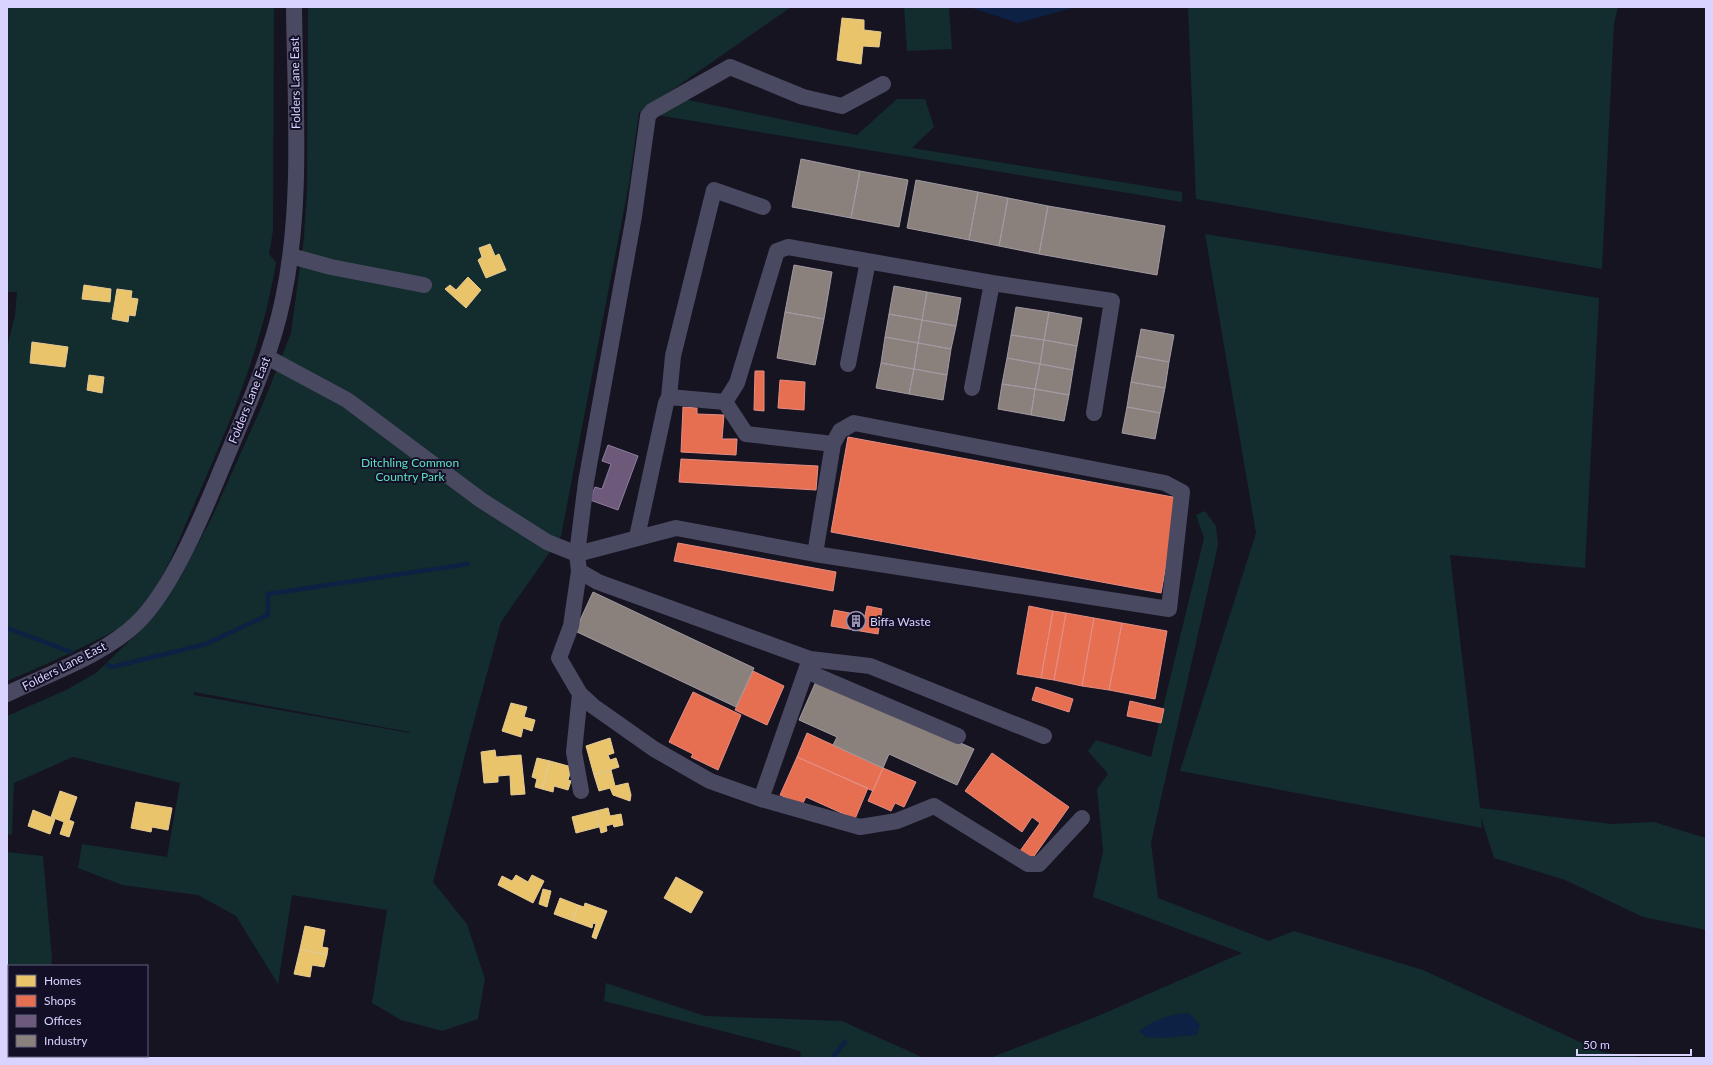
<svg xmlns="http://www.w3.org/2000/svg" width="1713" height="1065" font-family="Lato,sans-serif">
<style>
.green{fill:#132c2d;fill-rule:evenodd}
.water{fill:#0d2144}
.homes{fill:#e9c46a;stroke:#e4c997}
.shops{fill:#e76f51;stroke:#e38d85}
.offices{fill:#6d597a;stroke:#8d7ea2}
.industry{fill:#8a817c;stroke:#a29aa3}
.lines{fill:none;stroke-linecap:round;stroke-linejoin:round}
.stream{stroke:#0d2144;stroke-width:4.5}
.minor{stroke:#4a4962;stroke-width:16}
.labels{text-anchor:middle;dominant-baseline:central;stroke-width:4;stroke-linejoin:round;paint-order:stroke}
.street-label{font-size:12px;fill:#d9d4ff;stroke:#130f26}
.park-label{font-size:12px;fill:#5fe0c0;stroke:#130f26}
.poi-label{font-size:12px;fill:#d9d4ff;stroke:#130f26;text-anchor:start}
</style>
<rect width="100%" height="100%" fill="#161421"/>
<path class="green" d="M 7,7 L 274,7 L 273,231 L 269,254 L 276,262 C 262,350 226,432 190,514 C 176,547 160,590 134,616 C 122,628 107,635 93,642 C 65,656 36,669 7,681 L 7,348 L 15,315 L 17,292 L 7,292 Z
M 308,7 L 791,7 L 665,95 L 857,135 L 897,99 L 925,99 L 934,127 L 912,148 L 1182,192 L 1182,202 L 639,112 L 629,184 L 561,536 L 501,622 L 468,743 L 433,882 L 467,924 L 485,979 L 478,1019 L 442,1031 L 401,1020 L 372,1003 L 387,910 L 292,895 L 278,984 L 236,916 L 198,895 L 122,885 L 78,868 L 82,844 L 167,857 L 180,783 L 73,757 L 14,783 L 12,835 L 7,834 L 7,716 L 66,690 L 96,673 L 149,622 L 181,576 L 212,517 L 265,399 L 291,333 L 304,237 L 307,188 ZM 194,692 L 409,732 L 410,733 L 194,695 Z
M 904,7 L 949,7 L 952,49 L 907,51 Z
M 1188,7 L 1618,7 L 1614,23 L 1602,269 L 1196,199 Z
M 1205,234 L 1599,298 L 1585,568 L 1450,555 L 1480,808 L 1612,824 L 1654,822 L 1706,838 L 1706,930 L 1643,917 L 1565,880 L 1494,858 L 1481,817 L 1482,828 L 1180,771 L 1256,533 Z
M 1205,511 L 1216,526 L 1218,545 L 1151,843 L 1158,898 L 1269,941 L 1294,931 L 1423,970 L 1602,1052 L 1648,1058 L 990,1058 L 1098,1016 L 1242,953 L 1093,897 L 1103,851 L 1097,789 L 1108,774 L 1088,751 L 1096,740 L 1151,757 L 1204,538 L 1196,515 Z
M 7,852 L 43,856 L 52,959 L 51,966 L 9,966 L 9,1056 L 49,1056 L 49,1058 L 7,1058 Z
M 606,983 L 705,1016 L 842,1021 L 924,1058 L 801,1058 L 800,1051 L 604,1001 Z"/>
<path class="water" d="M 969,7 L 1076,7 L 1018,23 Z
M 1189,1013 L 1200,1025 L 1197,1035 L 1162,1038 L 1146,1037 L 1139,1031 C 1154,1020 1170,1014 1189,1013 Z"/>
<path class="homes" d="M 842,18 L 864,20 L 864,30 L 881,32 L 879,47 L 863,46 L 861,64 L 837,60 Z
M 490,244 L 495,256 L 499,254 L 506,270 L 486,278 L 478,260 L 482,257 L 479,248 Z
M 468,277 L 481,290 L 466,308 L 445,289 L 450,285 L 456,290 Z
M 84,285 L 111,289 L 110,302 L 82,299 Z
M 117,289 L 132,291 L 131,298 L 138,299 L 135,316 L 129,315 L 128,322 L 112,319 Z
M 32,342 L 68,347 L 65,367 L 30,363 Z
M 89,375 L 104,377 L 102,393 L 87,390 Z
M 511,703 L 527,707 L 524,717 L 535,720 L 532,731 L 523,728 L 521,737 L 502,731 Z
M 610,738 L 614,753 L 608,755 L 610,760 L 616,758 L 619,767 L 594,775 L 586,746 Z
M 495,750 L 496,757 L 521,755 L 525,794 L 511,795 L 510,775 L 498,776 L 498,782 L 484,783 L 481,752 Z
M 537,758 L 550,761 L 542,789 L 535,787 L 537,779 L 532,777 Z
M 550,761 L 572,767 L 568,780 L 571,781 L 568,790 L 554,786 L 553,792 L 542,789 Z
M 611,770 L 615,786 L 628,783 L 631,795 L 630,801 L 613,795 L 610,788 L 599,791 L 594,775 Z
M 60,791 L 77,797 L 69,820 L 74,822 L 69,837 L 60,834 L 64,822 L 51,817 Z
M 136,802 L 172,808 L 168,830 L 152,827 L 151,832 L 131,828 Z
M 608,808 L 610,816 L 621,814 L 623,825 L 614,827 L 613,824 L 606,826 L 607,831 L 601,833 L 596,811 Z
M 33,810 L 55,819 L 50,834 L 28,826 Z
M 596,811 L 599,827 L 576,833 L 572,817 Z
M 516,875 L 528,882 L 532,875 L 544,881 L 533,903 L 498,885 L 502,876 L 512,881 Z
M 676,877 L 703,892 L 691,913 L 664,898 Z
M 543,889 L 551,891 L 547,907 L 539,904 Z
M 560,898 L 578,905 L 573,921 L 554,914 Z
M 585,903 L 607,911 L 596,939 L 592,937 L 596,924 L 593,923 L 592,928 L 573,921 L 578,905 L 584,907 Z
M 305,926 L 325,930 L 322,947 L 328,948 L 327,955 L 300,949 Z
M 300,949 L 327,955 L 324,967 L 312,965 L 310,977 L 294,974 Z"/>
<path class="shops" d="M 755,371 L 764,371 L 764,411 L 754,410 Z
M 780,380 L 805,382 L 804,410 L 778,408 Z
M 683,407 L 697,408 L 697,414 L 724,415 L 722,439 L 737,439 L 736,455 L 681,452 Z
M 848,437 L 1178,498 L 1161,593 L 831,532 Z
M 681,459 L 818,466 L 816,490 L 679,482 Z
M 678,543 L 836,572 L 833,591 L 674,561 Z
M 867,606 L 882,609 L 878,634 L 831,626 L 834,610 L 865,616 Z
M 1029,606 L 1053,611 L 1041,678 L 1017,674 Z
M 1053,611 L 1066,613 L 1054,680 L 1041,678 Z
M 1066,613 L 1094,618 L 1082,686 L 1054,680 Z
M 1094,618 L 1122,623 L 1109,690 L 1082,686 Z
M 1122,623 L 1167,631 L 1155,699 L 1109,690 Z
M 753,671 L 784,686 L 767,725 L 735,710 Z
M 1036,687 L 1073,699 L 1069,712 L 1032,700 Z
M 693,692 L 741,715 L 718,770 L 691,757 L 693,754 L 669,742 Z
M 1130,701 L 1164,709 L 1161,723 L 1127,716 Z
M 807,733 L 883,768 L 873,791 L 797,757 Z
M 992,753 L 1069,807 L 1032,859 L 1020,851 L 1040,823 L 1032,817 L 1022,832 L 965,791 Z
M 797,757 L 868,788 L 855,819 L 806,797 L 802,805 L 780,795 Z
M 883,768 L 916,782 L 904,807 L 895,803 L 891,811 L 868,801 Z"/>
<path class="offices" d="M 608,445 L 638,456 L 618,510 L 590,500 L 595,487 L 602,489 L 611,464 L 602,461 Z"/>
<path class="industry" d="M 801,159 L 860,171 L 851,218 L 792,207 Z
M 860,171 L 908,180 L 899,227 L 851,218 Z
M 916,180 L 978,192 L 969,240 L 907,228 Z
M 978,192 L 1008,198 L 999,246 L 969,240 Z
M 1008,198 L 1048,206 L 1039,254 L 999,246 Z
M 1048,206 L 1165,226 L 1157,275 L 1039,254 Z
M 794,265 L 832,272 L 824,319 L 785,312 Z
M 894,286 L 927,292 L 922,320 L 889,314 Z
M 927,292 L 961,298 L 956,326 L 922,320 Z
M 1016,307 L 1049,312 L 1044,340 L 1011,335 Z
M 785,312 L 824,319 L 815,365 L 777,358 Z
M 1049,312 L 1082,318 L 1077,346 L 1044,340 Z
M 889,314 L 922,320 L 918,343 L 885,337 Z
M 922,320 L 956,326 L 951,349 L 918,343 Z
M 1141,329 L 1174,335 L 1169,362 L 1136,356 Z
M 1011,335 L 1044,340 L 1040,364 L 1007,358 Z
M 885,337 L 918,343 L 914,369 L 881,363 Z
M 1044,340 L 1077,346 L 1073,370 L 1040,364 Z
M 918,343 L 951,349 L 947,375 L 914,369 Z
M 1136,356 L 1169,362 L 1165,388 L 1131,382 Z
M 1007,358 L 1040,364 L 1035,389 L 1002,384 Z
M 881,363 L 914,369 L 909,394 L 876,388 Z
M 1040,364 L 1073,370 L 1069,395 L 1035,389 Z
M 914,369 L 947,375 L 943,400 L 909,394 Z
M 1131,382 L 1165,388 L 1160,413 L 1127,407 Z
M 1002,384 L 1035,389 L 1031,415 L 998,409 Z
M 1035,389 L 1069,395 L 1064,421 L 1031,415 Z
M 1127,407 L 1160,413 L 1155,439 L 1122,433 Z
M 593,592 L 754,668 L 736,707 L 575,631 Z
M 817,679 L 974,749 L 957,785 L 889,754 L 883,768 L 833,745 L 837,737 L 799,720 Z"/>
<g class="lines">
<path class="stream" d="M 7,628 L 71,652
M 108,665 L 112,667 L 206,644 L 268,615 L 268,594 L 468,564
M 832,1058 L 845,1042"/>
<path class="minor" d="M 291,256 L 331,267 L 424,285
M 267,357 L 347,400 L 481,500 L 547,542 L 577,554 L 579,571 L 571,626 L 559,658 L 580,694 L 593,706 L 654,749 L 710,781 L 761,799 L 860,827 L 897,821 L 934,806 L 1028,864 L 1039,864 L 1082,818
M 848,364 L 868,261
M 972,388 L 992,283
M 669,397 L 673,356 L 714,190 L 763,207
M 725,402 L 737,383 L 777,251 L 788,247 L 992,283 L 1112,301 L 1094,413
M 833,444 L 815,554 L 676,528 L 577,554 L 586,482 L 634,216 L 648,116 L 652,111 L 730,67 L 803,97 L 842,106 L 883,84
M 637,537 L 666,403 L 669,397 L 725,402 L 746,434 L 833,444 L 840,431 L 854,423 L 1165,483 L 1182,492 L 1169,609 L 815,554
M 579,571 L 598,582 L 810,659
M 806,671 L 958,736
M 7,694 C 48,674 104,655 137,623 C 170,591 199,523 217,480 C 241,421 270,362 283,299 C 303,205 295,103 294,7
M 580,694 L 574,752 L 581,791
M 761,799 L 810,659 L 870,666 L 1044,736"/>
</g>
<defs>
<symbol id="building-ring" viewBox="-11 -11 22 22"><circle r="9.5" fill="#130f26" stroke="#9591b1" stroke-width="1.5"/><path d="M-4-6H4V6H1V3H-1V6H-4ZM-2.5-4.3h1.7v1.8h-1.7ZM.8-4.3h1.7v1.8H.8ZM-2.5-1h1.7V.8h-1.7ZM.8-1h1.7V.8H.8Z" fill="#9591b1"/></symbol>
</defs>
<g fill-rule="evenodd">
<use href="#building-ring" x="845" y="610" width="22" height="22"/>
</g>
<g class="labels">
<g class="street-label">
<text transform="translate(295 83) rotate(-91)">Folders Lane East</text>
<text transform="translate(249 400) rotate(-68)">Folders Lane East</text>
<text transform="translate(64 666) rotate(-27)">Folders Lane East</text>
</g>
<g class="park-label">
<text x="410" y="462">Ditchling Common<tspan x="410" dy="14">Country Park</tspan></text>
</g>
<g class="poi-label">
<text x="870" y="621">Biffa Waste</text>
</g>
</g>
<rect width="1713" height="1065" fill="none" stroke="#d9d4ff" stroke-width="16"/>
<rect x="8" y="965" width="140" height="92" fill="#130f26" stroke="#625e7d"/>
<rect x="16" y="975" width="20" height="12" fill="#e9c46a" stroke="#625e7d"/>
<text x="44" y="985" font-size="12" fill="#d9d4ff">Homes</text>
<rect x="16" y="995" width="20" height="12" fill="#e76f51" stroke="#625e7d"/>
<text x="44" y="1005" font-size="12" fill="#d9d4ff">Shops</text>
<rect x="16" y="1015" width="20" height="12" fill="#6d597a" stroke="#625e7d"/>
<text x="44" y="1025" font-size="12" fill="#d9d4ff">Offices</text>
<rect x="16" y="1035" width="20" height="12" fill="#8a817c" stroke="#625e7d"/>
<text x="44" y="1045" font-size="12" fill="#d9d4ff">Industry</text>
<path d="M1577 1049v6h114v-6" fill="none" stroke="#d9d4ff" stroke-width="2"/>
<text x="1583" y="1049" font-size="12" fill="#d9d4ff" stroke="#130f26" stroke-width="3" paint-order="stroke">50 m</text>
</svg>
